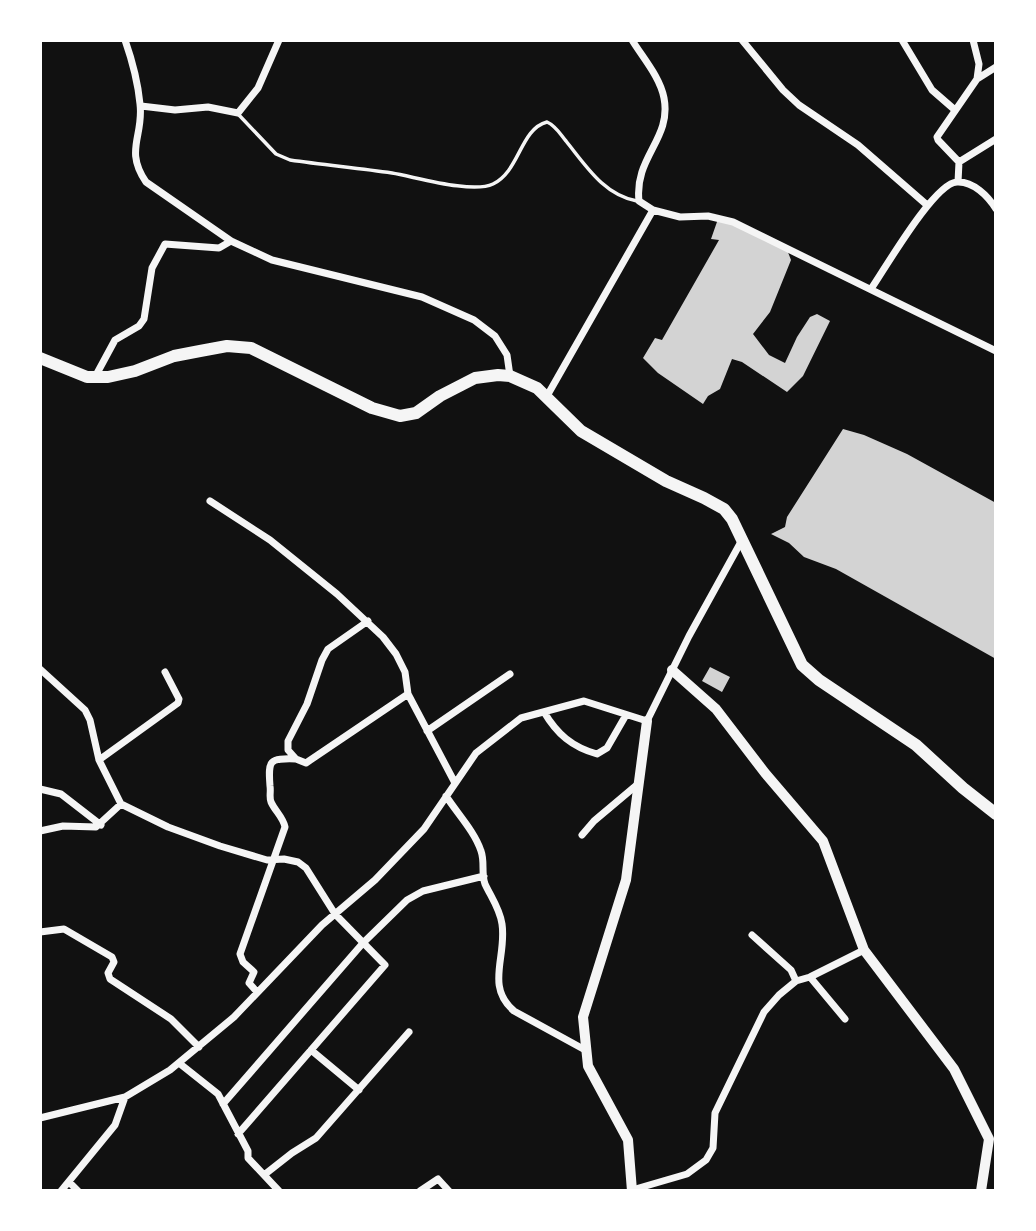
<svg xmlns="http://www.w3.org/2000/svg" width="1036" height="1231" font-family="Barlow,sans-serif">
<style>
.building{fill:#d3d3d3}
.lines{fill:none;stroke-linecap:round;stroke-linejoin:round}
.service{stroke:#f5f5f5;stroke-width:3.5}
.minor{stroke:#f5f5f5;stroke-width:7}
.tertiary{stroke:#f5f5f5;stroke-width:10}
.primary{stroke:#f5f5f5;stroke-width:12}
</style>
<rect width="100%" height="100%" fill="#111"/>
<path class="building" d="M 718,219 L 786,247 L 791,260 L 770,312 L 753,334 L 769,355 L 785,363 L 797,337 L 810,317 L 817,314 L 830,321 L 803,376 L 787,392 L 742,362 L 732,359 L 720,389 L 708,396 L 703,404 L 658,373 L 643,358 L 655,338 L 662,340 L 719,240 L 711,239 Z
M 843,429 L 864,435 L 907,454 L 996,503 L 996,659 L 836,569 L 804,557 L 789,543 L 771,534 L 785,527 L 787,517 Z
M 710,667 L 730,677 L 722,692 L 702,681 Z"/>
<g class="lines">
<path class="service" d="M 238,114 L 276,154 L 290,160 C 324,165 358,168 392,173 C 416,177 472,194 493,184 C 520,171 520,129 547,122 C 556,126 560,134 566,141 C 586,166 604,195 637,201"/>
<path class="minor" d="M 125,40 C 132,60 138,83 140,104 C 144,136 124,150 146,182 L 231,241 L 272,260 L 422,297 L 474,320 L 495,336 L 507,355 L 510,376
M 632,40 C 643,58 660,77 664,98 C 672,139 634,157 639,201 L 653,210 L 680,217 L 708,216 L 733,222 L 996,351
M 742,40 L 783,90 L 799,105 L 858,145 L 927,205
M 902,40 L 932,90 L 955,110
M 977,79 L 996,67
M 141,106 L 175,110 L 208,107 L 238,113 L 258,88 L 279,40
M 959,162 L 996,139
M 958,182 L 959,162 L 938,140 L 937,137 L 977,79 L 979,64 L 973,40
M 871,289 C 885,269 934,183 957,182 C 973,181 988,196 996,209
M 95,377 L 115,340 L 139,326 L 144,319 L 152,268 L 165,244 L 219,248 L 231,241
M 547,396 L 653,210
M 210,501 L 270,540 L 337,594 L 383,637 L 396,654 L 405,672 L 408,694 L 455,783
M 368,621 L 328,649 L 322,660 L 307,704 L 288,741 L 288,750 L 296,759 L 306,763 L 408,694
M 40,669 L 85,710 L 90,720 L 99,760 L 121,804 L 168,827 L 220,846 L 267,860 L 284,859 L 298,862 L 306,868 L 335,914 L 385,965 L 238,1134
M 544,712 C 557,734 572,747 597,754 L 607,748 L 626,715
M 427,731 L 510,674
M 99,760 L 178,703 L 179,699 L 165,672
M 40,789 L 61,794 L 101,825
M 446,796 C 457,813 475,832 481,851 C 485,862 481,873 485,884 C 491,897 500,909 502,924 C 507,957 485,986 514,1011 L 587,1051
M 40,831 L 63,826 L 96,827 L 121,804
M 582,835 L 594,821 L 638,784
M 40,932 L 64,929 L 112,957 L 114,962 L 108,973 L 110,979 L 171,1019 L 199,1047
M 752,935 L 791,970 L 796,981
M 810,977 L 845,1019
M 257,992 L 249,983 L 254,972 L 243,962 L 240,954 L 285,827 C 283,817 275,811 271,802 C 269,797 271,792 270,786 C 268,760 269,758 296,759
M 311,1050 L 359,1090
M 179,1063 L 218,1094 L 248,1151 L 248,1158 L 279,1191
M 223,1104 L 363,943 L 407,900 L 423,891 L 484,876
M 40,1118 L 125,1097 L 170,1070 L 234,1017 L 322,925 L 375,880 L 424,829 L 476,753 L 521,718 L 584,701 L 647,721 L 689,636 L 742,540
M 264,1175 L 292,1153 L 316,1138 L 409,1032
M 69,1182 L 78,1191
M 632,1190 L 687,1174 L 706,1160 L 713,1148 L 715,1113 L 764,1012 L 779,995 L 796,981 L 810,977 L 864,950
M 61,1191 L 115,1125 L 125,1097
M 420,1191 L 438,1179 L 449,1191"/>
<path class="tertiary" d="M 672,670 L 716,709 L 765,773 L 823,841 L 864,950 L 954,1069 L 989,1139 L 981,1191
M 632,1191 L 628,1140 L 588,1066 L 583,1017 L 626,880 L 647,721"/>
<path class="primary" d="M 40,358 L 87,377 L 108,377 L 135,371 L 174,356 L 200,351 L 227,346 L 251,348 L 372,408 L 400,416 L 416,413 L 440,396 L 475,378 L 498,375 L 510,376 L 537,388 L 581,431 L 666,481 L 704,498 L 724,509 L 732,519 L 802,665 L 819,680 L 916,745 L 963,788 L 996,814"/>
</g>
<rect width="1036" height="1231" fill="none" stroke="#ffffff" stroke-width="84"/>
</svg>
